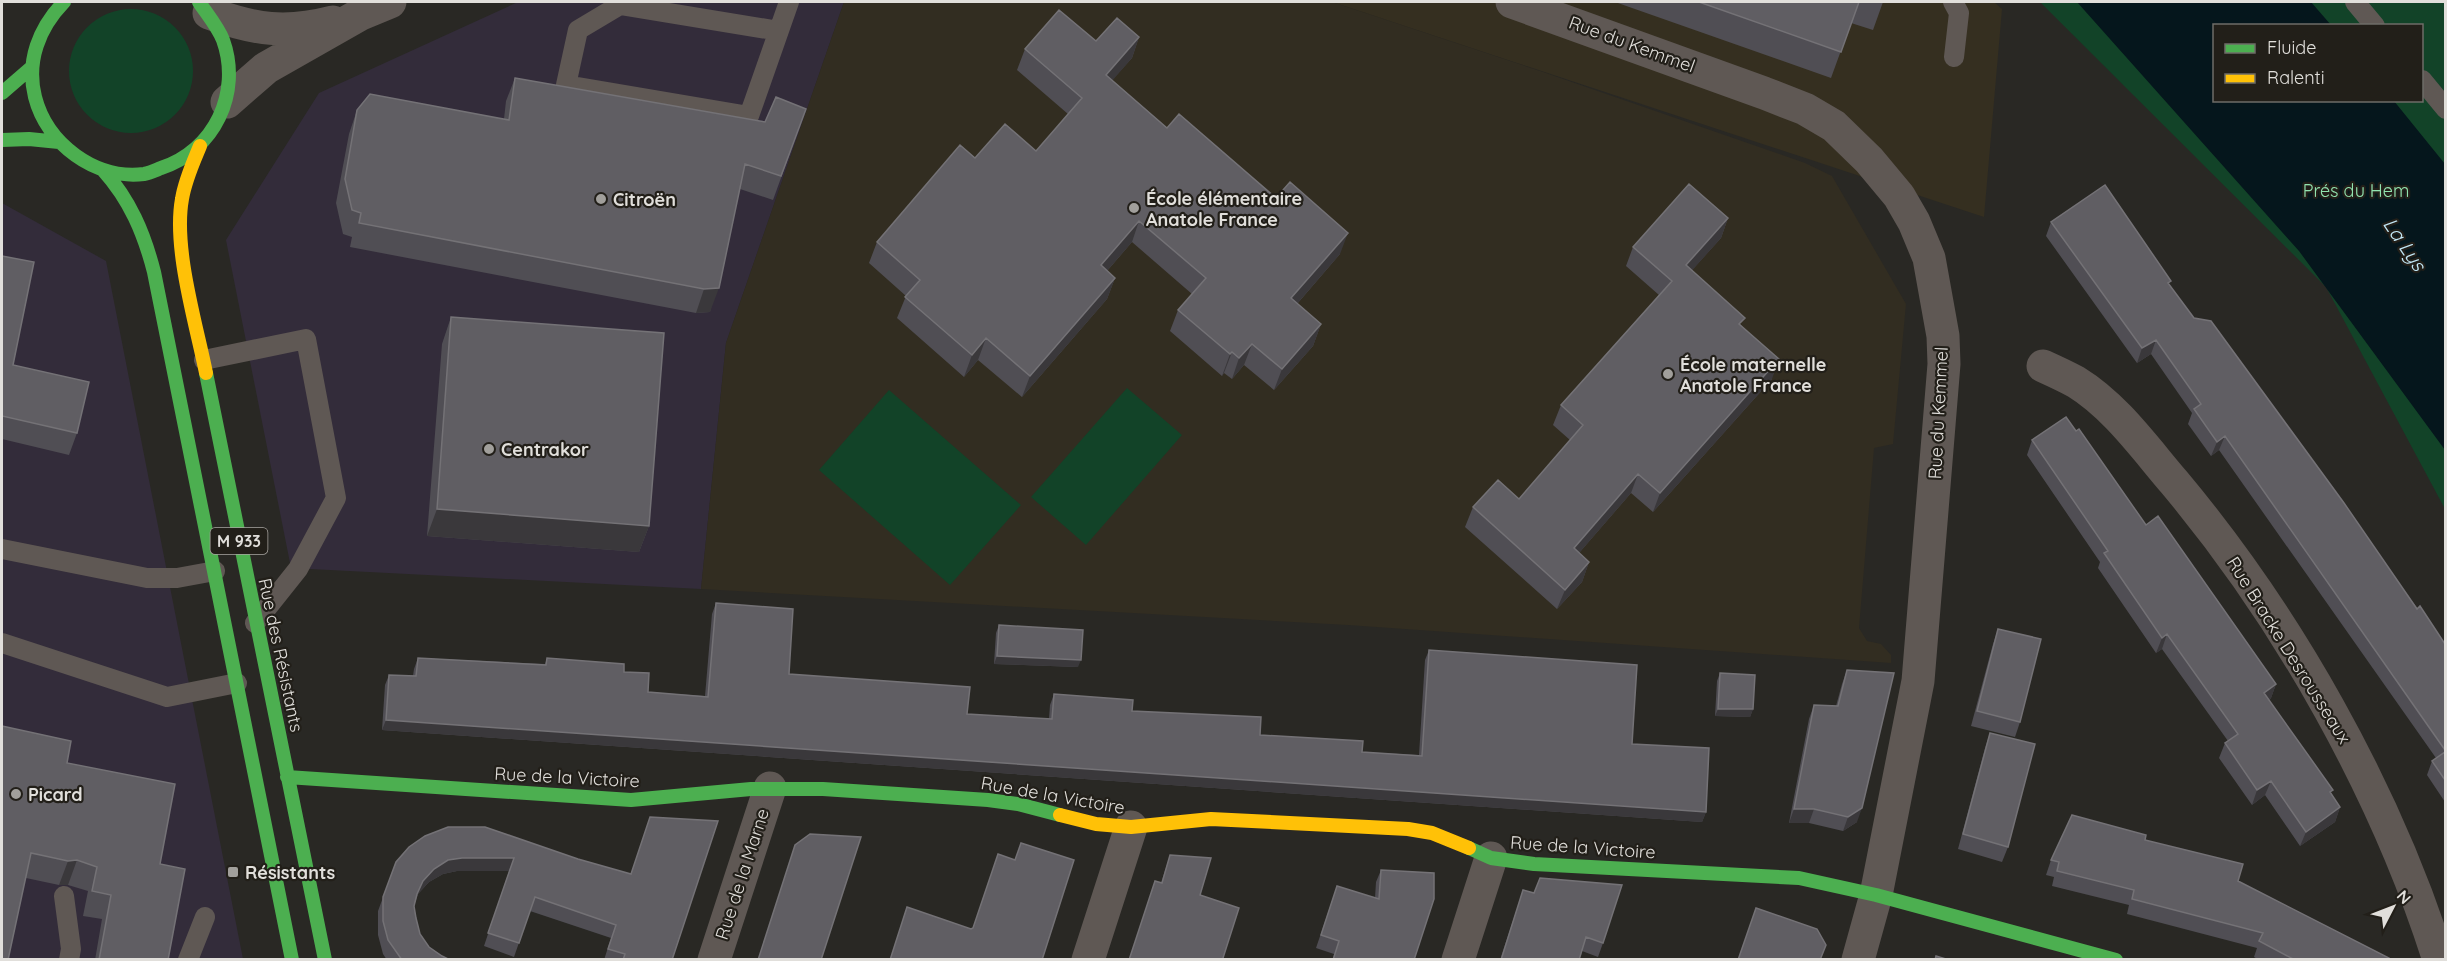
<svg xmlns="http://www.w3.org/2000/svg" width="2447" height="961" font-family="Quicksand,sans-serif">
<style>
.commercial{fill:#332c3a}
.industrial{fill:#352f20}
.built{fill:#322d21}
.green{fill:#124328;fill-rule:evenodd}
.water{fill:#05161c}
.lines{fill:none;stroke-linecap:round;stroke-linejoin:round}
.lane{stroke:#5f5854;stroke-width:20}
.street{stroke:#5f5854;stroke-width:33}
.fast{stroke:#4caf50;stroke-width:14}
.slow{stroke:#ffc107;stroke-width:14}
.wall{fill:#504e54}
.shaded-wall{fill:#3a383b}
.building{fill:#605e63;stroke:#747276;stroke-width:1.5}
.poi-dot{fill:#a19f9b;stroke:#221f19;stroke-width:2}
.labels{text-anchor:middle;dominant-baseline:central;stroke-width:4.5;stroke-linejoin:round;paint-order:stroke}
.shield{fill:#221f19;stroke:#a8a5a1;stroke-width:1.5}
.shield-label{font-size:16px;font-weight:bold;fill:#e1dfdb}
.street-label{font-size:18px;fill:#e1dfdb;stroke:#221f19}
.park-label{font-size:18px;fill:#92e3af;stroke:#221f19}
.poi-label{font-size:18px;font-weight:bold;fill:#e1dfdb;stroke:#221f19;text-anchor:start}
.water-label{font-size:20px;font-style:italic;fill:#c3e8f7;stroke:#221f19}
</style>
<rect width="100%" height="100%" fill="#292824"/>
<path class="commercial" d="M 518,2 L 844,2 L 726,343 L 701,589 L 291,568 L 226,240 L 319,93 Z
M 2,203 L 106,261 L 243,959 L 2,959 Z"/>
<path class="industrial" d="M 1332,2 L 1994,2 L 2002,9 L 1984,217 Z"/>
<path class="built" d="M 844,2 L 1332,2 L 1543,72 L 1805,163 L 1832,176 L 1906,304 L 1893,444 L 1874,448 L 1859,628 L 1867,641 L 1881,644 L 1891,655 L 1891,663 L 1348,625 L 701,589 L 726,343 Z"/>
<path class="green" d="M 2040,2 L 2445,2 L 2445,509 L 2326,287 ZM 2214,26 L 2422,26 L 2422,100 L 2214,100 Z
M69 71a62 62 0 1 1 124 0a62 62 0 1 1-124 0Z
M 1127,388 L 1182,435 L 1086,545 L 1031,497 Z
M 889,390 L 1021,505 L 950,585 L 819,470 Z"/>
<path class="water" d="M 2077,2 L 2311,2 L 2331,25 L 2214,26 L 2214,100 L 2394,101 L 2445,164 L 2445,450 L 2299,251 Z"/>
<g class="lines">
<path class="lane" d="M 1953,2 L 1959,13 L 1954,57
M 2355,2 L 2375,26
M 779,31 L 620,5 L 578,30 L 566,85 L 749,116 L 789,2
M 2422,80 L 2446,109
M 204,360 L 306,339 L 336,498 L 298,569 L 255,623
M 2,549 L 147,578 L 177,578 L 215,571
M 2,643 L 167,697 L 237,683
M 64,896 L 71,949 L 69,960
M 188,960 L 205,917"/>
<path class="street" d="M 1512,2 L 1764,93 L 1805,109 L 1834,126 L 1869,160 L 1899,196 L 1914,222 L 1929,258 L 1943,336 L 1944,364 L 1918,681 L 1876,895 L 1858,960
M 209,13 C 255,30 286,34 333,22
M 227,102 L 266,68 L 361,14 L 390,2
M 2043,366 C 2054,371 2065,376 2076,382 C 2115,406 2144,447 2174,482 C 2288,618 2385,790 2439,960
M 714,960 L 770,788
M 1088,960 L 1131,827
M 1458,960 L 1491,858"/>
<path class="fast" d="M 64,2 C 39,28 26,61 35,97 C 47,144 95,180 144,174 C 150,173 156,170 161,168 C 214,151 242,93 223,40 C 218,27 207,14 199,2
M 2,93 L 32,67
M 2,140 L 29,139 L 59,142
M 103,170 C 130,200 144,233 154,272 L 292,960
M 206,373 L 325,960
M 287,777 L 631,800 L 751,789 L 823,789 L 988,800 L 1018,804 L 1060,815
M 1469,848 L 1491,858 L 1534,864 L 1799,878 L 1876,895 L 2116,960"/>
<path class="slow" d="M 200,146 C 193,163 185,180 182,199 C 173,248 196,323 206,373
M 1060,815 L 1096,824 L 1131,827 L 1211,819 L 1408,829 L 1432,833 L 1469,848"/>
</g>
<path class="wall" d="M 1615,2 L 1883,2 L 1873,30 L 1851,23 L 1831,78 Z
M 1139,37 L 1132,58 L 1112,80 L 1167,128 L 1340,254 L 1297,304 L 1321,324 L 1313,346 L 1274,390 L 1244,365 L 1232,379 L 1224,373 L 1222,376 L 1170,331 L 1178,310 L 1192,294 L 1132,242 L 1107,271 L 1115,278 L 1107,299 L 1022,397 L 978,360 L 964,377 L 897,318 L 906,296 L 869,263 L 877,242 L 975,158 L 1036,151 L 1068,114 L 1017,70 L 1025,49 Z
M 515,78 L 765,122 L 806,109 L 773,200 L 740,189 L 710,312 L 696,313 L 350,247 L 352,237 L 343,234 L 336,203 L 349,134 L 357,110 L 504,119 L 506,101 Z
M 1728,218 L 1721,238 L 1692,270 L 1742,326 L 1772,379 L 1653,512 L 1631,493 L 1579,553 L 1589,562 L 1582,582 L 1557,609 L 1465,527 L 1473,507 L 1519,499 L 1570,440 L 1553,425 L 1561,405 L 1659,295 L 1626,266 L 1633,247 Z
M 2051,222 L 2169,285 L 2194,318 L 2445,644 L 2445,802 L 2427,775 L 2432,761 L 2436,758 L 2219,450 L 2211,456 L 2188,424 L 2192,413 L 2151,354 L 2137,363 L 2046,236 Z
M 2,256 L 13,365 L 77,433 L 69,455 L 2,439 Z
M 451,317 L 649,526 L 639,552 L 427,536 L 442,344 Z
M 2032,440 L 2146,525 L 2276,684 L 2271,698 L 2269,700 L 2340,807 L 2335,822 L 2300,846 L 2265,795 L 2252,805 L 2219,758 L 2225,743 L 2228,741 L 2162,649 L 2156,653 L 2098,568 L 2100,562 L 2027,455 Z
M 716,603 L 789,674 L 967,714 L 1049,719 L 1050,705 L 1054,694 L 1132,711 L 1260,735 L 1362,752 L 1419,755 L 1425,660 L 1429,650 L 1632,744 L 1706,812 L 1702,822 L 382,730 L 385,685 L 389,675 L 413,676 L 414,669 L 418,658 L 545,664 L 547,658 L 624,672 L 648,692 L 705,696 L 712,614 Z
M 999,625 L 1078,667 L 994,664 L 996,633 Z
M 1998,629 L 2020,722 L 2015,737 L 1971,726 L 1993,644 Z
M 1847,670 L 1857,822 L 1843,831 L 1809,823 L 1789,823 L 1809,719 L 1814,705 L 1836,706 L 1842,684 Z
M 1720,673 L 1753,709 L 1750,717 L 1715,716 L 1717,681 Z
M 2,726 L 67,763 L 160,864 L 168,960 L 95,960 L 102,919 L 83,916 L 88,891 L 68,885 L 59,885 L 26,878 Z
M 1990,733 L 2008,847 L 2002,862 L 1958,849 L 1985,748 Z
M 485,827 L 672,960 L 604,960 L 611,938 L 530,911 L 514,957 L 484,946 L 509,871 L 457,871 L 443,874 L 429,882 L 418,894 L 414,906 L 416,918 L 420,934 L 429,947 L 442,956 L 450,960 L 387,960 L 383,954 L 378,935 L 378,911 L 396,862 Z
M 2145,840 L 2238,881 L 2388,960 L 2259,960 L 2254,957 L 2257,948 L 2127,914 L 2129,905 L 2052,886 L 2054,877 L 2046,875 L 2051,860 Z
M 1170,855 L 1200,895 L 1223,958 L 1227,960 L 1129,960 L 1155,881 L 1161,883 Z
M 1381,870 L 1414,960 L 1333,960 L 1334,954 L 1316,948 L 1337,886 L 1375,898 L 1376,882 Z
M 1523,890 L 1534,893 L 1603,943 L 1598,957 L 1582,951 L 1579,960 L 1500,960 Z"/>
<path class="shaded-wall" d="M 1139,37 L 1132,58 L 1098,97 L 1106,75 Z
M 1728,218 L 1721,238 L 1679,285 L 1686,265 Z
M 1139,221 L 1132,242 L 1093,287 L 1101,265 Z
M 1348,233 L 1340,254 L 1283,320 L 1291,298 Z
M 1115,278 L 1107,299 L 1022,397 L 1030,376 Z
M 719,288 L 710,312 L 696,313 L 704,289 Z
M 1321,324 L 1313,346 L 1274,390 L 1282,369 Z
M 986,338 L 978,360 L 964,377 L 972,355 Z
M 2156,340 L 2151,354 L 2137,363 L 2142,348 Z
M 1252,344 L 1244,365 L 1232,379 L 1239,358 Z
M 1232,352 L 1224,373 L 1222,376 L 1230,354 Z
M 1779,359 L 1772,379 L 1653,512 L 1660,493 Z
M 2225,436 L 2219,450 L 2211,456 L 2217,442 Z
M 1638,474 L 1631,493 L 1566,568 L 1574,548 Z
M 437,509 L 649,526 L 639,552 L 427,536 Z
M 1589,562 L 1582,582 L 1557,609 L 1565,590 Z
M 2167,634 L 2162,649 L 2156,653 L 2162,638 Z
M 997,656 L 1081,660 L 1078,667 L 994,664 Z
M 2276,684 L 2271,698 L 2259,707 L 2264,693 Z
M 1718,709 L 1753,709 L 1750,717 L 1715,716 Z
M 386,720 L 1706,812 L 1702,822 L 382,730 Z
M 2271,781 L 2265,795 L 2252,805 L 2257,790 Z
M 2340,807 L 2335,822 L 2300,846 L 2306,832 Z
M 1862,808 L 1857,822 L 1843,831 L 1848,817 Z
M 1794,809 L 1814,809 L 1809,823 L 1789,823 Z
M 462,858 L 514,858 L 509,871 L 457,871 L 443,874 L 429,882 L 418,894 L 412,908 L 417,894 L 423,881 L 434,869 L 448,860 Z
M 77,860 L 68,885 L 59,885 L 68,861 Z"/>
<path class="building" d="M 1699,2 L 1859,2 L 1841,52 Z
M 1059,10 L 1096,41 L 1117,18 L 1139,37 L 1106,75 L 1167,128 L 1179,114 L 1276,198 L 1290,182 L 1348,233 L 1291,298 L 1321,324 L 1282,369 L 1252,344 L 1239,358 L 1232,352 L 1230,354 L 1178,310 L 1206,278 L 1139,221 L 1101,265 L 1115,278 L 1030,376 L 986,338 L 972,355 L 905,297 L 920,280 L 877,242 L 960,145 L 975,158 L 1005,124 L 1036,151 L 1082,98 L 1025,49 Z
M 515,78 L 765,122 L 776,97 L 806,109 L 781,176 L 745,164 L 719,288 L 704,289 L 359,223 L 361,213 L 352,210 L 345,179 L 357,110 L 370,94 L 509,120 Z
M 1689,184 L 1728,218 L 1686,265 L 1745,318 L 1739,324 L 1779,359 L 1660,493 L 1638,474 L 1574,548 L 1589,562 L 1565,590 L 1473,507 L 1498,480 L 1519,499 L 1583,425 L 1561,405 L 1672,281 L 1633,247 Z
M 2105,185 L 2171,281 L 2168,283 L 2194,318 L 2211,321 L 2344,503 L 2417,609 L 2420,606 L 2445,644 L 2445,750 L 2225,436 L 2217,442 L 2194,409 L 2201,404 L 2156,340 L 2142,348 L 2051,222 Z
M 2,256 L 34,262 L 13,365 L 89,382 L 77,433 L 2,416 Z
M 451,317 L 664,333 L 649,526 L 437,509 Z
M 2066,417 L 2076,431 L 2079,429 L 2146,525 L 2158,516 L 2276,684 L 2264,693 L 2333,790 L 2330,792 L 2340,807 L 2306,832 L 2271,781 L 2257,790 L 2225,743 L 2238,734 L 2167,634 L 2162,638 L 2104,553 L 2108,551 L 2032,440 Z
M 716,603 L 793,609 L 789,674 L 970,687 L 967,714 L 1052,719 L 1054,694 L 1133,700 L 1132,711 L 1261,717 L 1260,735 L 1363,741 L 1362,752 L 1422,756 L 1429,650 L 1637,665 L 1632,744 L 1709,748 L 1706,812 L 386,720 L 389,675 L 416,676 L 418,658 L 546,665 L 547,658 L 624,664 L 624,672 L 649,673 L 648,692 L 708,697 Z
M 999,625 L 1083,630 L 1081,660 L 997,656 Z
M 1998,629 L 2041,639 L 2020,722 L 1977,711 Z
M 1847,670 L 1894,673 L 1862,808 L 1848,817 L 1814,809 L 1794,809 L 1814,705 L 1838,706 Z
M 1720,673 L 1755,675 L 1753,709 L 1718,709 Z
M 2,726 L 71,741 L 67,763 L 175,784 L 160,864 L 185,869 L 168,960 L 99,960 L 111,895 L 92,891 L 97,867 L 77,860 L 68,861 L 31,853 L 8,960 L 2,960 Z
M 1990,733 L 2035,744 L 2008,847 L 1963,834 Z
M 2445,752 L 2445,780 L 2432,761 Z
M 2072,815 L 2146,835 L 2145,840 L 2243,864 L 2238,881 L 2389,958 L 2388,960 L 2295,960 L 2259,941 L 2263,933 L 2132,899 L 2134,890 L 2057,871 L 2059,862 L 2051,860 Z
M 650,817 L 718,821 L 672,960 L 623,960 L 625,954 L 608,949 L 616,925 L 535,897 L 519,943 L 488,933 L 514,858 L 462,858 L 448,860 L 434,869 L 423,881 L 417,894 L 414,906 L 416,918 L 420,934 L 429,947 L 442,956 L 450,960 L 402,960 L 388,940 L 383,921 L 383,897 L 396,862 L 409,847 L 425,836 L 448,827 L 485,827 L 578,859 L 631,874 Z
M 810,834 L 861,837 L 821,960 L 758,960 L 795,845 Z
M 1021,843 L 1074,860 L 1042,960 L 890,960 L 907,907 L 971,929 L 973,928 L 998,854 L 1015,860 Z
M 1170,855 L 1211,858 L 1200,895 L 1239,908 L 1223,958 L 1227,960 L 1129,960 L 1155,881 L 1162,883 Z
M 1381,870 L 1434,873 L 1434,899 L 1414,960 L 1333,960 L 1339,941 L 1321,935 L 1337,886 L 1379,899 Z
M 1540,878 L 1622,885 L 1603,943 L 1586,937 L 1579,960 L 1501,960 L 1523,890 L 1534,893 Z
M 1756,908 L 1817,929 L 1826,945 L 1820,960 L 1738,960 Z
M 1936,956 L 1949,960 L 1935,960 Z"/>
<g class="poi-dot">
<circle cx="601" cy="199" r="6"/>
<circle cx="1134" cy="208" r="6"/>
<circle cx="1668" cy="374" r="6"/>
<circle cx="489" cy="449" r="6"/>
<circle cx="16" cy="794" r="6"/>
<rect x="227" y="866" width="12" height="12" rx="3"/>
</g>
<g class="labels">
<rect class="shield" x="210.5" y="528" width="57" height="26" rx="4.5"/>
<g class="shield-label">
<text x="239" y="541">M 933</text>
</g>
<g class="street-label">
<text transform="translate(1632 44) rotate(20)">Rue du Kemmel</text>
<text transform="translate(1938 413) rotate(-87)">Rue du Kemmel</text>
<text transform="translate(2289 650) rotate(58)">Rue Bracke Desrousseaux</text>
<text transform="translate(281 655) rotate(78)">Rue des Résistants</text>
<text transform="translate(567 777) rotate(3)">Rue de la Victoire</text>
<text transform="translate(1053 795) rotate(10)">Rue de la Victoire</text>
<text transform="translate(1583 847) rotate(4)">Rue de la Victoire</text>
<text transform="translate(742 874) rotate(-72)">Rue de la Marne</text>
</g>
<g class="park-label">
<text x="2356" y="190">Prés du Hem</text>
</g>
<g class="poi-label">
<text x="1146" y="198">École élémentaire<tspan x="1146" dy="21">Anatole France</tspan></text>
<text x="613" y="199">Citroën</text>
<text x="1680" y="364">École maternelle<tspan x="1680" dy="21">Anatole France</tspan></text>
<text x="501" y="449">Centrakor</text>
<text x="28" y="794">Picard</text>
<text x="245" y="872">Résistants</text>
</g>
<g class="water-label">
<text transform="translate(2405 244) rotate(56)">La Lys</text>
</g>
</g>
<rect width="2447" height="961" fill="none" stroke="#e1dfdb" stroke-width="6"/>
<rect x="2213" y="24" width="210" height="78" fill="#221f19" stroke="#6e6c67" stroke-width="1.5"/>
<rect x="2225" y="44" width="30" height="9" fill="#4caf50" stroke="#6e6c67" stroke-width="1.5"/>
<text x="2267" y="54" font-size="18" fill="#e1dfdb">Fluide</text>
<rect x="2225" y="74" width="30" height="9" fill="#ffc107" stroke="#6e6c67" stroke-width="1.5"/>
<text x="2267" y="84" font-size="18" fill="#e1dfdb">Ralenti</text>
<g transform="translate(2393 907) rotate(48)" stroke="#221f19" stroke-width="4.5" paint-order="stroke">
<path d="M0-4.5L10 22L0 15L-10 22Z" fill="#e1dfdb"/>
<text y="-9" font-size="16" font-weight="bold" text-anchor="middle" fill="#e1dfdb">N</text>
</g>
</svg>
